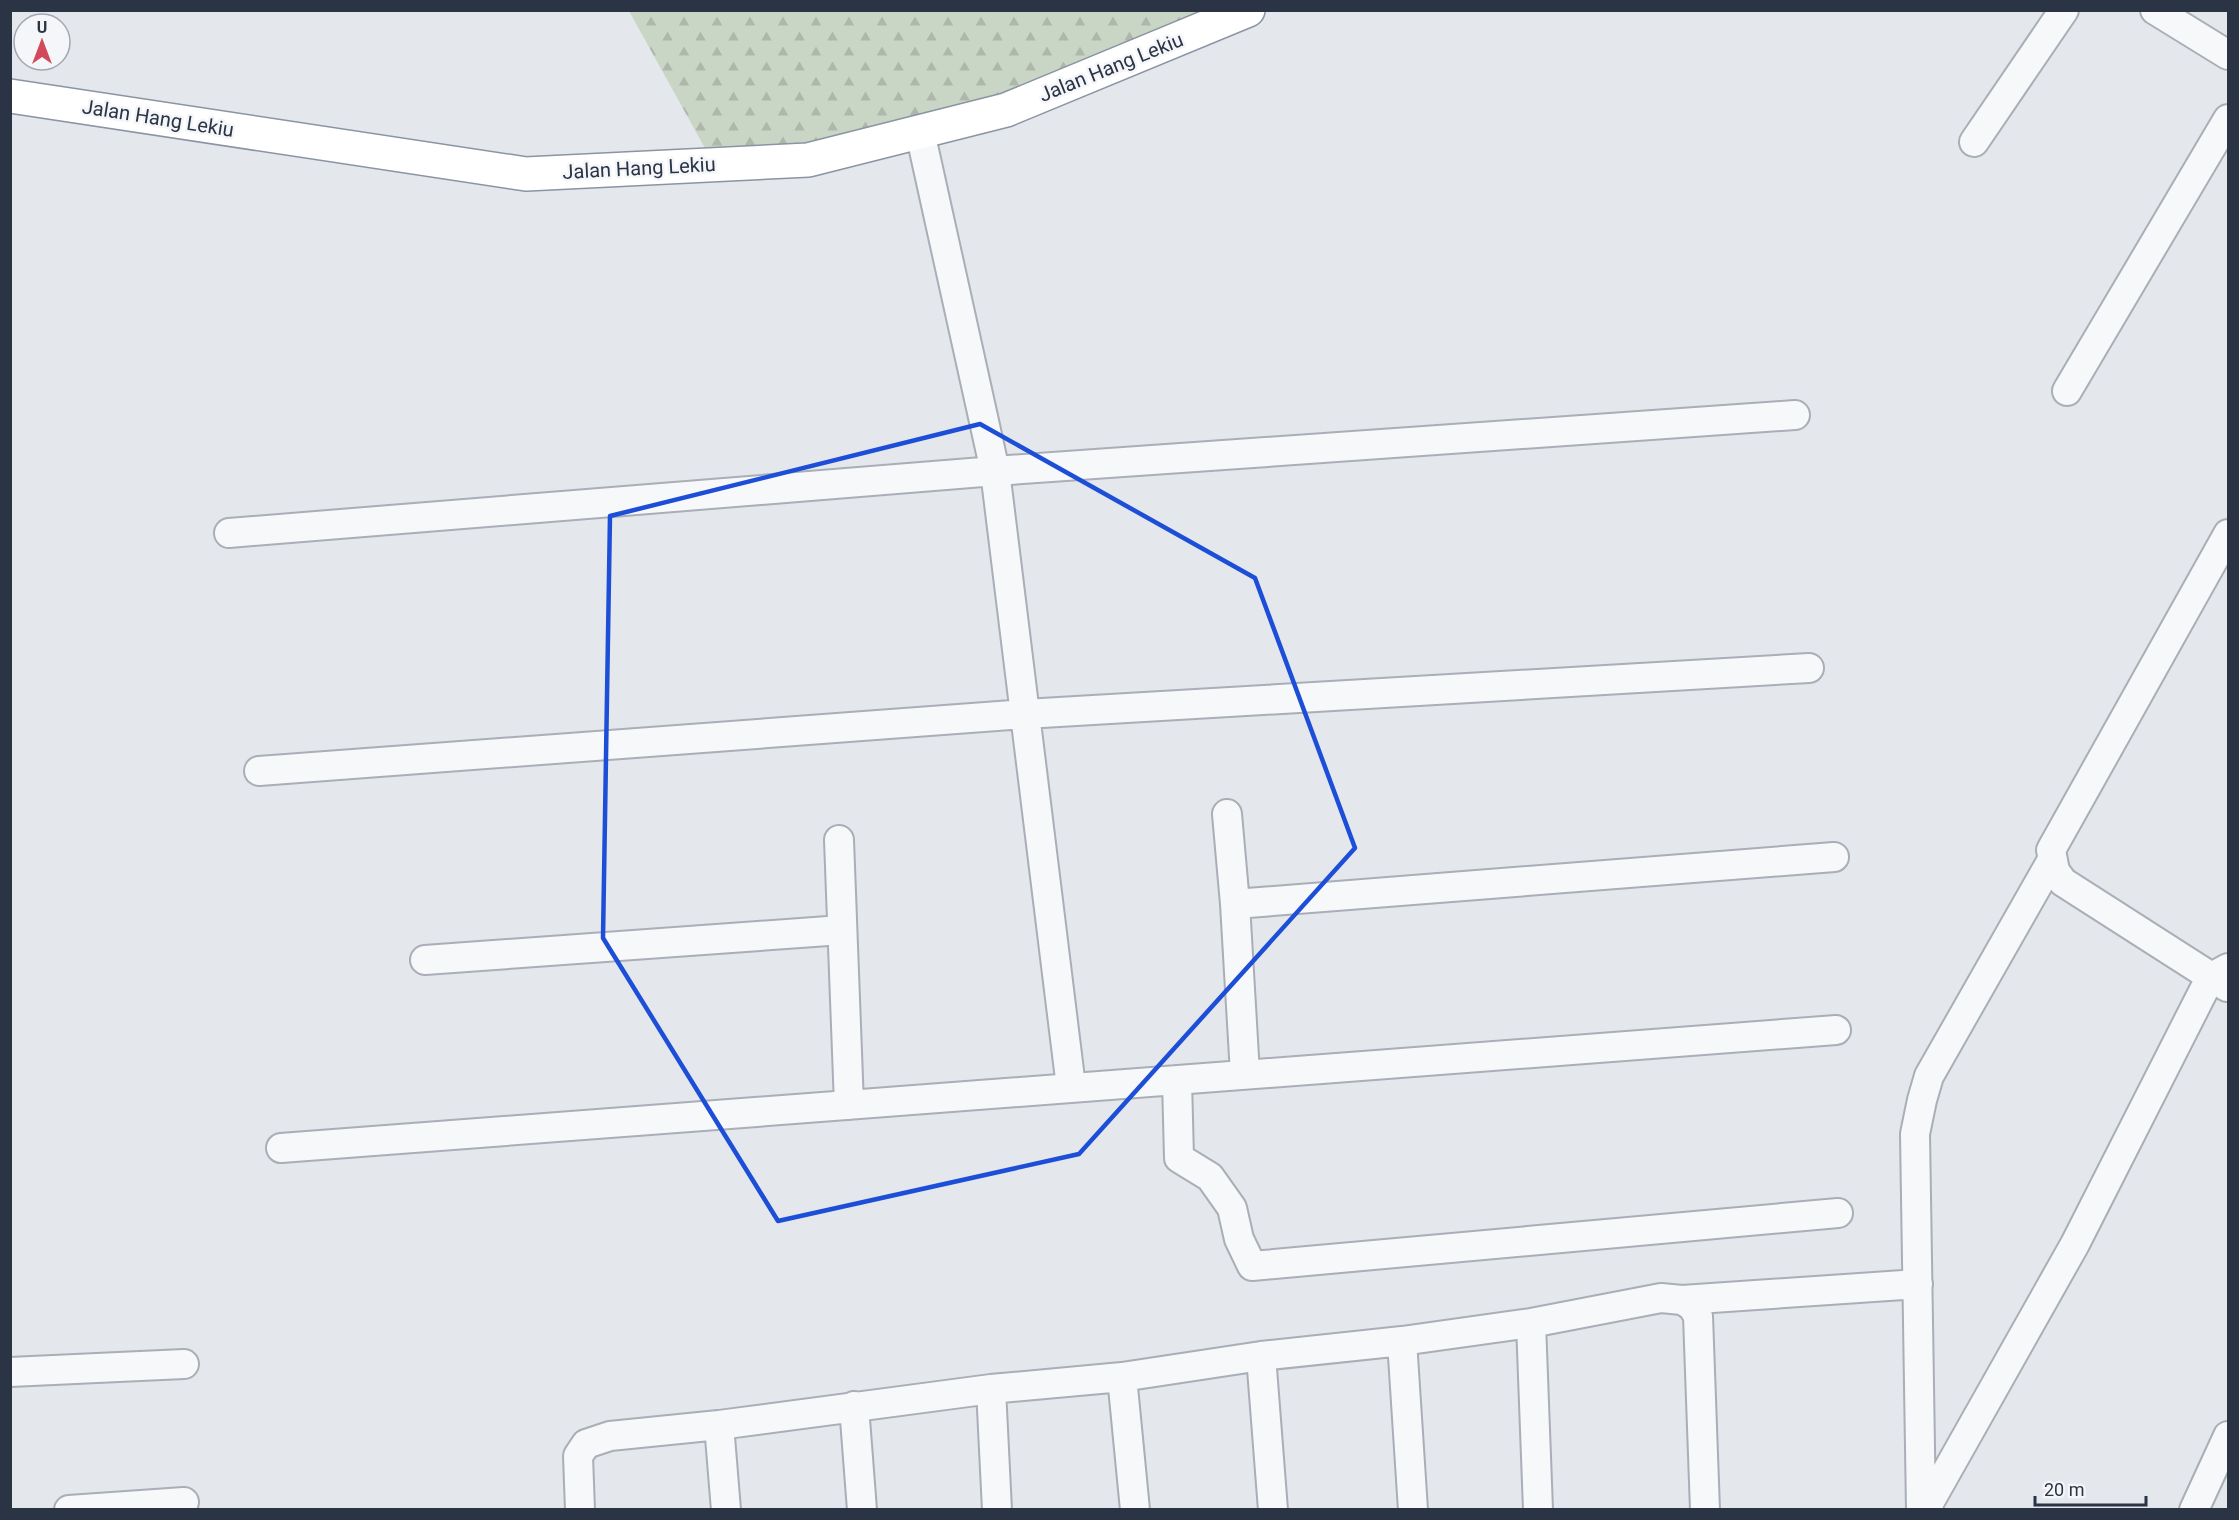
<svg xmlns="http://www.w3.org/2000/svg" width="2239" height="1520" font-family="Roboto,sans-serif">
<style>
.forest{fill:url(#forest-firs)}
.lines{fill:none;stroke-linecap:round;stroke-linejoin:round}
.street-casing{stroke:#a9aeb7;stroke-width:32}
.highway-casing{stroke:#8b94a3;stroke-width:36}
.street{stroke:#f7f8fa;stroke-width:28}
.highway{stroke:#fff;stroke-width:33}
.marked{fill:none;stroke:#1d4ed8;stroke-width:4.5;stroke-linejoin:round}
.labels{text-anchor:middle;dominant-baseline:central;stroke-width:5;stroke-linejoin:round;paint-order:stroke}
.street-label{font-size:20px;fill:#2b3445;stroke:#f4f6f9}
</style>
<defs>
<pattern id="forest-firs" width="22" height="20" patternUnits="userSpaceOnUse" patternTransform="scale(1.5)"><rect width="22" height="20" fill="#c9d6c5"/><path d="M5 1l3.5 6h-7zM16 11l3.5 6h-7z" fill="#adb8ab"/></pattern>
</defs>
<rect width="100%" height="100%" fill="#e4e7ec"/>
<path class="forest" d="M 629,11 L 1228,11 L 1072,80 L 716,168 Z"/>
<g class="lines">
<defs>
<path id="street" d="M 2155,10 L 2228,55
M 920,132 L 995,471 L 1071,1087
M 1974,142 L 2064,10
M 2067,391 L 2228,119
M 229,533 L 995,471 L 1795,415
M 259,771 L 1025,714 L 1809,668
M 1227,814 L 1235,904 L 1245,1074
M 839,840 L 849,1105
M 1235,904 L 1834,857
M 425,960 L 842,930
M 2227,987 L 2063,882 L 2055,871 L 2051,850 L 2228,534
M 1177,1080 L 1179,1158 L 1210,1177 L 1232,1208 L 1239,1239 L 1252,1266 L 1838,1213
M 281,1148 L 1836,1030
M 1682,1300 L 1692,1306 L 1698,1316 L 1705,1510
M 1531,1323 L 1538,1510
M 1402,1341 L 1413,1510
M 1261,1356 L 1273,1510
M 10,1372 L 184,1364
M 1122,1377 L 1135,1510
M 991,1389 L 997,1510
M 854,1406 L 862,1510
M 719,1425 L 726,1510
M 69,1510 L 184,1502
M 580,1510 L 578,1456 L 586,1444 L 610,1436 L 719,1425 L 991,1389 L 1122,1377 L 1261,1356 L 1402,1341 L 1531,1323 L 1661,1298 L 1682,1300 L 1918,1284
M 1921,1510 L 1915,1134 L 1922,1100 L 1929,1076 L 2052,860
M 1925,1510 L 2075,1244 L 2210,978 L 2228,968
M 2194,1510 L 2228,1436"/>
<path id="highway" d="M 10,96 L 526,174 L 808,160 L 1006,110 L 1248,10"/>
</defs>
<use href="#street" class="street-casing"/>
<use href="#highway" class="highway-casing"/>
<use href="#street" class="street"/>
<use href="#highway" class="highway"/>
</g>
<path class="marked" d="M 980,424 L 1255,578 L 1355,848 L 1079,1154 L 778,1221 L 603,938 L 610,516 Z"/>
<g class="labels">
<g class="street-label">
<text transform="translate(1111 67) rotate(-22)">Jalan Hang Lekiu</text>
<text transform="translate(158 118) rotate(9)">Jalan Hang Lekiu</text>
<text transform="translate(639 168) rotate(-3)">Jalan Hang Lekiu</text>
</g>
</g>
<rect width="2239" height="1520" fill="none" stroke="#2b3445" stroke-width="24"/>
<g transform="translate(42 42)"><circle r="28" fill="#f4f6f9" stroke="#a4a8b1" stroke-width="1.5"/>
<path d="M0-4.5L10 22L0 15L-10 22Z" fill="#d1495b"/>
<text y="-9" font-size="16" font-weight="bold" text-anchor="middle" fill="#2b3445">U</text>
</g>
<path d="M2035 1496v9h111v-9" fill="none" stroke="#2b3445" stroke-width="3"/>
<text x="2044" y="1496" font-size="18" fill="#2b3445" stroke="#f4f6f9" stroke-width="4.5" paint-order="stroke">20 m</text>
</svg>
